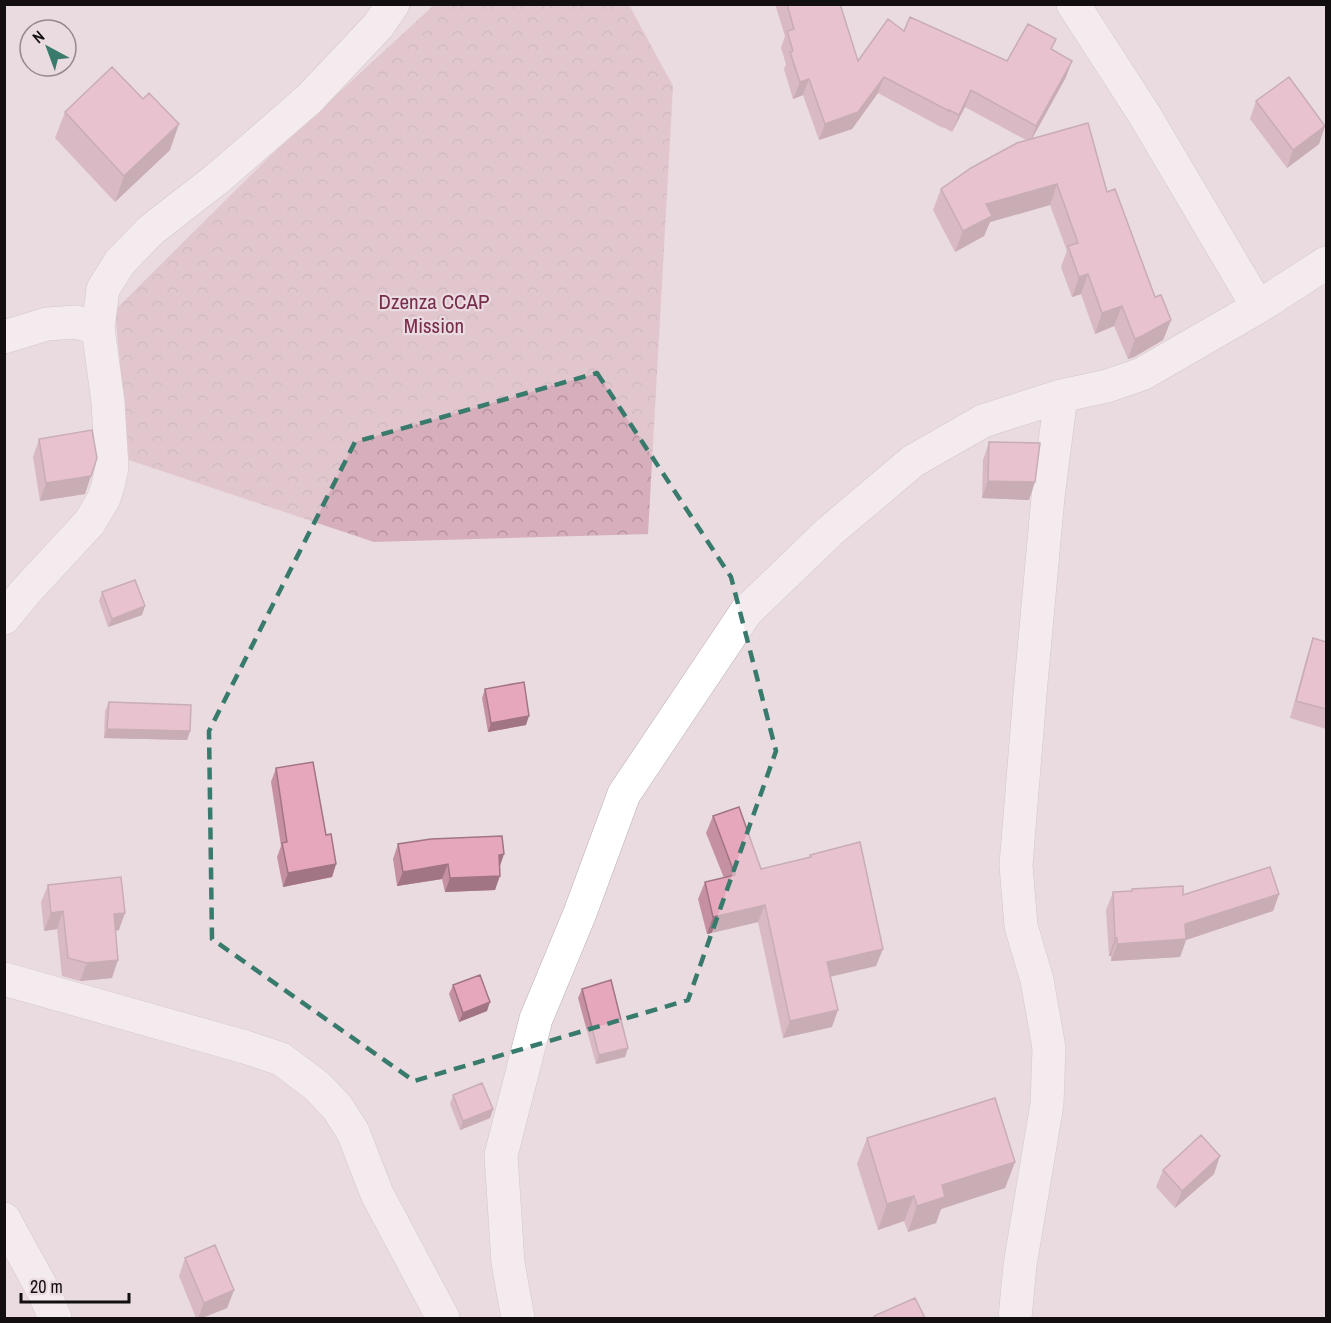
<svg xmlns="http://www.w3.org/2000/svg" width="1331" height="1323" font-family="'Archivo Narrow',sans-serif">
<style>
.forest{fill:url(#forest-crowns)}
.lines{fill:none;stroke-linecap:round;stroke-linejoin:round}
.street-casing{stroke:#bcafb3;stroke-width:34}
.street{stroke:#fff;stroke-width:33}
.wall{fill:#c690a3}
.shaded-wall{fill:#a17584}
.building{fill:#e6a7bd;stroke:#a17584;stroke-width:1.5}
.marked{fill:none;stroke:#387b6c;stroke-width:4.5;stroke-dasharray:12 8;stroke-linejoin:round}
.labels{text-anchor:middle;dominant-baseline:central;stroke-width:4.5;stroke-linejoin:round;paint-order:stroke}
.park-label{font-size:21px;fill:#772d4c;stroke:#e9dbdf}
</style>
<defs>
<pattern id="forest-crowns" width="20" height="18" patternUnits="userSpaceOnUse" patternTransform="scale(1.5)"><rect width="20" height="18" fill="#d7aebb"/><path d="M2 6a3 3 0 1 1 6 0M12 15a3 3 0 1 1 6 0" fill="none" stroke="#b894a0"/></pattern>
</defs>
<rect width="100%" height="100%" fill="#e9dbdf"/>
<path class="forest" d="M 434,5 L 629,5 L 673,86 L 648,534 L 374,542 L 129,460 L 115,310 L 270,156 Z"/>
<g class="lines">
<defs>
<path id="street" d="M 1073,4 L 1144,114 L 1258,307
M 4,337 L 47,324 L 76,322 L 98,328
M 4,618 L 27,590 L 90,522 L 104,498 L 108,486 L 112,467 L 108,402 L 98,328 L 103,289 L 120,262 L 151,230 L 218,178 L 309,99 L 378,26 L 393,4
M 4,979 L 245,1047 L 281,1059 L 317,1086 L 337,1107 L 353,1132 L 377,1194 L 443,1318
M 4,1219 L 44,1292 L 55,1318
M 518,1318 L 508,1263 L 501,1155 L 536,1019 L 580,913 L 624,794 L 746,612 L 829,532 L 913,461 L 983,421 L 1061,396 L 1107,386 L 1142,374 L 1258,307 L 1326,263
M 1015,1318 L 1020,1265 L 1047,1104 L 1049,1048 L 1037,980 L 1021,926 L 1016,865 L 1030,694 L 1048,497 L 1061,396"/>
</defs>
<use href="#street" class="street-casing"/>
<use href="#street" class="street"/>
</g>
<path class="wall" d="M 775,4 L 840,4 L 858,61 L 904,31 L 1007,61 L 1052,50 L 1066,77 L 1032,139 L 1107,192 L 1155,297 L 1171,320 L 1163,340 L 1134,357 L 1128,359 L 1114,326 L 1095,334 L 1081,294 L 1072,297 L 1061,267 L 1067,251 L 1050,205 L 990,222 L 984,236 L 955,252 L 933,210 L 941,189 L 1026,140 L 965,107 L 952,132 L 943,127 L 943,128 L 878,93 L 852,129 L 819,140 L 803,95 L 793,99 L 784,69 L 786,64 L 781,48 L 785,36 Z
M 143,99 L 170,150 L 115,202 L 55,138 L 65,112 Z
M 1256,101 L 1325,126 L 1319,144 L 1287,168 L 1250,119 Z
M 39,439 L 85,494 L 40,501 L 33,457 Z
M 989,442 L 1029,500 L 982,498 L 983,460 Z
M 102,592 L 142,615 L 108,627 L 99,601 Z
M 1313,638 L 1326,642 L 1326,729 L 1290,718 L 1307,656 Z
M 485,689 L 526,725 L 488,732 L 482,698 Z
M 109,702 L 190,731 L 187,740 L 104,738 L 105,711 Z
M 276,768 L 326,835 L 336,864 L 332,877 L 283,887 L 277,857 L 281,846 L 271,782 Z
M 713,816 L 761,869 L 809,858 L 810,855 L 876,966 L 830,976 L 832,1027 L 783,1038 L 758,922 L 707,934 L 698,899 L 705,882 L 724,878 L 706,833 Z
M 398,844 L 500,867 L 495,890 L 445,892 L 442,879 L 397,886 L 393,859 Z
M 48,885 L 119,930 L 115,931 L 112,978 L 80,981 L 62,976 L 57,929 L 44,931 L 41,902 Z
M 1132,889 L 1183,895 L 1279,894 L 1273,911 L 1186,940 L 1180,957 L 1111,961 L 1111,956 L 1109,956 L 1106,910 L 1113,892 L 1131,891 Z
M 453,985 L 487,1011 L 459,1022 L 449,994 Z
M 582,989 L 628,1048 L 625,1057 L 596,1064 L 578,998 Z
M 453,1095 L 493,1109 L 490,1118 L 460,1130 L 450,1104 Z
M 867,1138 L 1015,1162 L 1005,1188 L 941,1209 L 936,1223 L 908,1232 L 904,1221 L 878,1230 L 857,1164 Z
M 1163,1170 L 1214,1174 L 1175,1208 L 1156,1187 Z
M 185,1258 L 234,1290 L 227,1308 L 202,1318 L 196,1318 L 179,1276 Z"/>
<path class="shaded-wall" d="M 1072,61 L 1066,77 L 1030,142 L 1036,126 Z
M 884,77 L 878,93 L 852,129 L 819,140 L 825,124 Z
M 809,79 L 803,95 L 793,99 L 800,82 Z
M 971,90 L 965,107 L 952,132 L 959,115 Z
M 179,124 L 170,150 L 115,202 L 124,176 Z
M 1325,126 L 1319,144 L 1287,168 L 1293,150 Z
M 1057,184 L 1050,205 L 990,222 L 984,236 L 955,252 L 963,231 L 986,204 Z
M 1088,274 L 1081,294 L 1072,297 L 1079,277 Z
M 1122,306 L 1114,326 L 1095,334 L 1102,313 Z
M 1171,320 L 1163,340 L 1134,357 L 1128,359 L 1135,339 Z
M 91,476 L 85,494 L 40,501 L 46,483 Z
M 988,481 L 1035,482 L 1029,500 L 982,498 Z
M 145,606 L 142,615 L 108,627 L 112,619 Z
M 529,716 L 526,725 L 488,732 L 491,723 Z
M 107,729 L 190,731 L 187,740 L 104,738 Z
M 504,854 L 499,869 L 499,855 Z
M 336,864 L 332,877 L 283,887 L 288,873 Z
M 448,864 L 442,879 L 397,886 L 403,872 Z
M 500,876 L 495,890 L 445,892 L 450,878 Z
M 1279,894 L 1273,911 L 1186,940 L 1180,957 L 1111,961 L 1117,944 L 1185,924 Z
M 765,905 L 758,922 L 707,934 L 713,917 Z
M 63,911 L 57,929 L 44,931 L 51,913 Z
M 125,913 L 119,930 L 107,932 L 114,914 Z
M 1115,938 L 1117,938 L 1111,956 L 1109,956 Z
M 883,949 L 876,966 L 821,979 L 827,962 Z
M 118,960 L 112,978 L 80,981 L 87,963 Z
M 490,1002 L 487,1011 L 459,1022 L 463,1013 Z
M 838,1010 L 832,1027 L 783,1038 L 790,1021 Z
M 628,1048 L 625,1057 L 596,1064 L 599,1055 Z
M 493,1109 L 490,1118 L 460,1130 L 463,1121 Z
M 1220,1156 L 1214,1174 L 1175,1208 L 1182,1191 Z
M 1015,1162 L 1005,1188 L 941,1209 L 936,1223 L 908,1232 L 917,1206 L 942,1185 Z
M 914,1196 L 904,1221 L 878,1230 L 887,1204 Z
M 234,1290 L 227,1308 L 202,1318 L 198,1318 L 204,1303 Z"/>
<path class="building" d="M 787,4 L 840,4 L 858,61 L 888,19 L 904,31 L 910,17 L 1007,61 L 1028,24 L 1056,39 L 1051,49 L 1072,61 L 1036,126 L 971,90 L 959,115 L 949,110 L 949,111 L 884,77 L 858,112 L 825,124 L 809,79 L 800,82 L 790,52 L 793,51 L 787,31 L 794,29 Z
M 112,67 L 143,99 L 149,93 L 179,124 L 124,176 L 65,112 Z
M 1289,77 L 1325,126 L 1293,150 L 1256,101 Z
M 1088,123 L 1107,192 L 1115,189 L 1155,297 L 1161,295 L 1171,320 L 1142,336 L 1135,339 L 1122,306 L 1102,313 L 1088,274 L 1079,277 L 1068,246 L 1078,243 L 1057,184 L 986,204 L 992,216 L 963,231 L 941,189 L 971,168 L 1017,143 Z
M 92,430 L 97,458 L 91,476 L 46,483 L 39,439 Z
M 989,442 L 1040,443 L 1035,482 L 988,481 Z
M 135,580 L 145,606 L 112,619 L 102,592 Z
M 1313,638 L 1326,642 L 1326,709 L 1296,701 Z
M 524,682 L 529,716 L 491,723 L 485,689 Z
M 109,702 L 191,705 L 190,731 L 107,729 Z
M 313,762 L 326,835 L 331,834 L 336,864 L 288,873 L 282,843 L 287,842 L 276,768 Z
M 739,807 L 761,869 L 811,857 L 810,855 L 860,842 L 883,949 L 827,962 L 838,1010 L 790,1021 L 765,905 L 713,917 L 705,882 L 735,875 L 713,816 Z
M 502,836 L 504,854 L 499,855 L 500,876 L 450,878 L 448,864 L 403,872 L 398,844 L 431,839 Z
M 1270,867 L 1279,894 L 1185,924 L 1186,939 L 1117,944 L 1117,938 L 1115,938 L 1113,892 L 1132,891 L 1132,889 L 1183,886 L 1183,895 Z
M 121,877 L 125,913 L 114,914 L 118,960 L 87,963 L 68,958 L 63,911 L 51,913 L 48,885 Z
M 480,975 L 490,1002 L 463,1013 L 453,985 Z
M 611,980 L 628,1048 L 599,1055 L 582,989 Z
M 482,1083 L 493,1109 L 463,1121 L 453,1095 Z
M 995,1098 L 1015,1162 L 942,1185 L 945,1197 L 917,1206 L 914,1196 L 887,1204 L 867,1138 Z
M 1201,1135 L 1220,1156 L 1182,1191 L 1163,1170 Z
M 215,1245 L 234,1290 L 204,1303 L 185,1258 Z
M 915,1298 L 925,1318 L 875,1318 L 874,1316 Z"/>
<path d="M0 0H1331V1323H0ZM 597,373 L 731,577 L 776,751 L 688,1000 L 414,1081 L 212,939 L 209,731 L 355,442 Z" fill="#e9dbdf" fill-opacity=".55" fill-rule="evenodd"/>
<path class="marked" d="M 597,373 L 731,577 L 776,751 L 688,1000 L 414,1081 L 212,939 L 209,731 L 355,442 Z"/>
<g class="labels">
<g class="park-label">
<text x="434" y="301">Dzenza CCAP<tspan x="434" dy="24">Mission</tspan></text>
</g>
</g>
<rect width="1331" height="1323" fill="none" stroke="#130e10" stroke-width="12"/>
<g transform="translate(48 48) rotate(319)"><circle r="28" fill="#e9dbdf" stroke="#93898c" stroke-width="1.5"/>
<path d="M0-4.5L10 22L0 15L-10 22Z" fill="#387b6c"/>
<text y="-9" font-size="16" font-weight="bold" text-anchor="middle" fill="#130e10">N</text>
</g>
<path d="M21 1293v9h108v-9" fill="none" stroke="#130e10" stroke-width="3"/>
<text x="30" y="1293" font-size="18" fill="#130e10" stroke="#e9dbdf" stroke-width="4.5" paint-order="stroke">20 m</text>
</svg>
